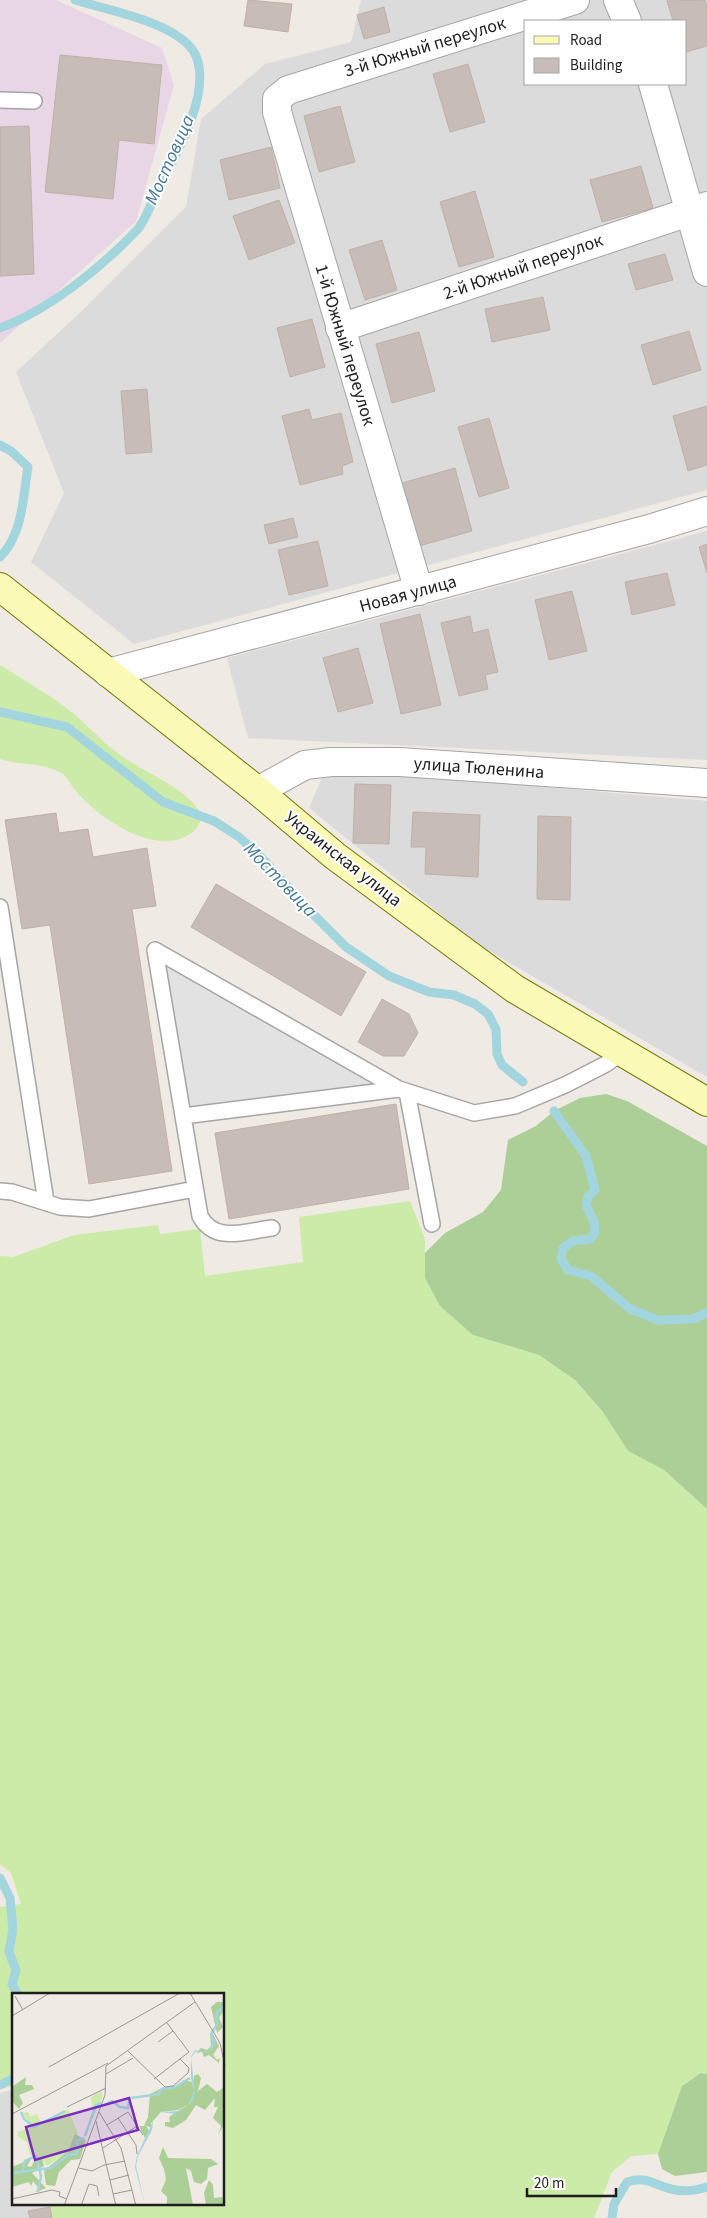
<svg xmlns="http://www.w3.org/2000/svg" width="707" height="2218" font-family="'Source Sans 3',sans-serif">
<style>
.residential{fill:#dcdbdb;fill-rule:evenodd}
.industrial{fill:#e8d5e6}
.grass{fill:#cdeba8}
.forest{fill:#accf97}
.parking{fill:#e2e2e2}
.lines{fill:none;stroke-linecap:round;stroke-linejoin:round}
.stream{stroke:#a3d5de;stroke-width:9}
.building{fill:#c7bcb7;stroke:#c1b0a6}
.service-casing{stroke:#a5a5a5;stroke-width:18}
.minor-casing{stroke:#a5a5a5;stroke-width:30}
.secondary-casing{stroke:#737702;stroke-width:30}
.service{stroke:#fff;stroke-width:15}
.minor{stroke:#fff;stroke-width:28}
.secondary{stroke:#fbf9b6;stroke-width:28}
.labels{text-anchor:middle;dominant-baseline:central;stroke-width:4;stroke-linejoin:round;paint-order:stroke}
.street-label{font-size:18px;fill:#1e1e1e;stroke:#fff}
.water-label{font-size:19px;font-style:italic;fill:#42789f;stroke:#fff}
.inset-river{fill:none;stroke:#a3d5de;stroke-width:2.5}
.inset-road{fill:none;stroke:#9b9894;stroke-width:1}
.view{fill:#7b2cbf;fill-opacity:0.15;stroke:#7b2cbf;stroke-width:2.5}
.inset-edge{fill:none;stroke:#1e1e1e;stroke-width:2.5}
</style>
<rect width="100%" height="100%" fill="#efeae3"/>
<path class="residential" d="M 361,0 L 707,0 L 707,490 L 134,644 L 31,562 L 64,493 L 16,372 L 86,307 L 186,207 L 201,119 L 265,64 L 351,42 ZM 526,21 L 686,21 L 686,84 L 526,84 Z
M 707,531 L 707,760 L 248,738 L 227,658 Z
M 323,775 L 409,775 L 707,801 L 707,1077 L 477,944 L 309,808 Z
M 14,2089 L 14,2204 L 49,2204 L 52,2218 L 0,2218 L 0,2093 Z"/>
<path class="industrial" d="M 0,0 L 56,0 L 162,48 L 174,85 L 136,221 L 0,343 Z"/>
<path class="grass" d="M 0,665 C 20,678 42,690 61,704 C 82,718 98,739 119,754 C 146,774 186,787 203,816 C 201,820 198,827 195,830 C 166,857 118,829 94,809 C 87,803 80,796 75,790 C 71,785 68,778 63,774 C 44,762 21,766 0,759 Z
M 410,1201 L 425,1239 L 425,1278 L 473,1335 L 539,1355 L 575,1380 L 603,1412 L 628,1451 L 664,1470 L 707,1509 L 707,2074 L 701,2073 L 682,2086 L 658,2154 L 631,2156 L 612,2172 L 594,2218 L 52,2218 L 49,2204 L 224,2204 L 224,1994 L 14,1994 L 14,2086 L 0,2088 L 0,1907 L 21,1904 L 11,1873 L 0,1864 L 0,1256 L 13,1257 L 74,1235 L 158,1225 L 160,1234 L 200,1229 L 205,1276 L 303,1262 L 299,1217 Z"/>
<path class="forest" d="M 606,1094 L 627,1101 L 707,1146 L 707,1509 L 664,1470 L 628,1451 L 603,1412 L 575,1380 L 539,1355 L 473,1335 L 440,1306 L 425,1278 L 425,1253 L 445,1233 L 483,1212 L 501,1190 L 508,1140 L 536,1126 L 554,1111 L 580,1098 Z
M 701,2073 L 707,2074 L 707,2172 L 675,2176 L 662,2169 L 658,2154 L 682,2086 Z"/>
<path class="parking" d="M 155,950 L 399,1089 L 183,1116 Z"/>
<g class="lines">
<path class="stream" d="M 0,328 C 49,310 102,267 138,229 C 146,219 151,203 157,192 C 174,157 212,95 196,56 C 182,23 107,10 75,0
M 0,445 L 11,451 L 28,467 C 23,497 23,534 0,557
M 0,712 L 67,727 L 163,802 L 214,821 L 239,837 L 261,857 L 301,902 L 346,947 L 389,976 L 429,992 L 454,995 L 475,1004 L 488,1014 L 496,1029 L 497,1054 L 502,1065 L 523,1082
M 554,1111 L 586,1156 L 595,1190 L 588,1197 L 586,1205 L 594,1222 L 595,1233 L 590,1239 L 573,1241 L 563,1248 L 561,1259 L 568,1270 L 591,1276 L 630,1309 L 658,1320 L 693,1319 L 707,1313
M 0,1878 L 10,1898 L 13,1929 L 9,1952 L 16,1970 L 12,1985 L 18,1994
M 0,2085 L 14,2078
M 612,2218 L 614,2204 L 627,2182 C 649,2175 656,2187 676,2190 C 686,2192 697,2190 707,2187"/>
</g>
<path class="building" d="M 248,0 L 292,4 L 288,32 L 244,26 Z
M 705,0 L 707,7 L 707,46 L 686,52 L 686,21 L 673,21 L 667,1 Z
M 384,7 L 390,32 L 364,39 L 357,15 Z
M 60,55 L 162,65 L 154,144 L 119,140 L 113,199 L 45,192 Z
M 468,64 L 485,122 L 450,132 L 433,74 Z
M 340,106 L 355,162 L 319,172 L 304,116 Z
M 29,126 L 34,274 L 0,276 L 0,127 Z
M 271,147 L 280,188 L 229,200 L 220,160 Z
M 641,166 L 653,208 L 602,222 L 590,180 Z
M 475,191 L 494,257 L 459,267 L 440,202 Z
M 279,200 L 295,243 L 249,260 L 233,216 Z
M 382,240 L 397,290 L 365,300 L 349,250 Z
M 665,254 L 673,280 L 636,290 L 628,264 Z
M 543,297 L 550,330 L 492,342 L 485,309 Z
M 312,319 L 325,367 L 290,377 L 277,328 Z
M 689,331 L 701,370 L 653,385 L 641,345 Z
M 419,332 L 435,391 L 392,403 L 376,344 Z
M 147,389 L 152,452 L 126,454 L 121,391 Z
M 707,406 L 707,465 L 688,471 L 673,416 Z
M 309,409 L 312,420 L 341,413 L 353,462 L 342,466 L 343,474 L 300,485 L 282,416 Z
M 489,418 L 509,488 L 479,497 L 458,427 Z
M 455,468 L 472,531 L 419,546 L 402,483 Z
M 293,518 L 298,537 L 269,544 L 264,525 Z
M 318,541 L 328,586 L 289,595 L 278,550 Z
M 707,544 L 707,573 L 699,547 Z
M 667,573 L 675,605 L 632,615 L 625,582 Z
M 572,591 L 587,651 L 549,660 L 535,600 Z
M 420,614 L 441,705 L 401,714 L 380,624 Z
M 470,616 L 473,633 L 488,629 L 498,672 L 485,675 L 488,689 L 459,696 L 441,623 Z
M 358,648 L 373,703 L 338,712 L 323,658 Z
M 355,784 L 391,785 L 389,844 L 353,843 Z
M 413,812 L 480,815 L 478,877 L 425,874 L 426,847 L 411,847 Z
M 56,813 L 59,833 L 88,829 L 93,857 L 147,848 L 156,906 L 132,909 L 172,1171 L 89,1184 L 50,925 L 22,929 L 5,820 Z
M 538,816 L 571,817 L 570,900 L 537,899 Z
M 216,884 L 366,972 L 341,1016 L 191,927 Z
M 382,999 L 409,1014 L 418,1033 L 404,1056 L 383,1056 L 358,1042 Z
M 396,1104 L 409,1189 L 229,1219 L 215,1133 Z
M 50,2207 L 52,2218 L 30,2218 L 28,2211 Z"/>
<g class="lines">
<defs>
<path id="service" d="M 0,100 L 34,101
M 0,907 L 46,1202
M 407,1092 L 432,1224
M 183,1116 L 155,950 L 399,1089 L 474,1113 L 515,1106 L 565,1085 L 606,1064 L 623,1052
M 0,1191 L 12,1192 L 60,1207 L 89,1209 L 195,1189
M 272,1228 C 245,1231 215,1244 200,1216 L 183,1116 L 399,1089"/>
<path id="minor" d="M 618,0 L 627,21
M 653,84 L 707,272
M 340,328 L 707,206
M 419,591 L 277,112 L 277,99 L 288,90 L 575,0
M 108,673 L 649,529 L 707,511
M 258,791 L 305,765 L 331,762 L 400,762 L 707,783"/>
<path id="secondary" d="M 0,587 L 258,791 L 335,856 L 515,989 L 707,1102"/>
</defs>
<use href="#service" class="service-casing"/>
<use href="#minor" class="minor-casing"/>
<use href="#secondary" class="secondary-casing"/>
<use href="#service" class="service"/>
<use href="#minor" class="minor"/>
<use href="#secondary" class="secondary"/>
</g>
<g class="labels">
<g class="street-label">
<text transform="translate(425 47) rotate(-17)">3-й Южный переулок</text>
<text transform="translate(523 267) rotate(-19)">2-й Южный переулок</text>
<text transform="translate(345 345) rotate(73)">1-й Южный переулок</text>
<text transform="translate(408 594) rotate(-15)">Новая улица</text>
<text transform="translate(479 768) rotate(4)">улица Тюленина</text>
<text transform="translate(343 859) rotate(38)">Украинская улица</text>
</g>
<g class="water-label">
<text transform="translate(170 160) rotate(-66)">Мостовица</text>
<text transform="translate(280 880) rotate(46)">Мостовица</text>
</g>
</g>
<g transform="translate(12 1993)">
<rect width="212" height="212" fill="#efeae3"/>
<path d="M 90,98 L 90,105 L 81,125 L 79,104 ZM 56,116 L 66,140 L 54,160 L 35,173 L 29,164 L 18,162 L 15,149 L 6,144 L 5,139 L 20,134 L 11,120 L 16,119 L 18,124 L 25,121 L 29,131 Z" fill="#cdeba8"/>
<path d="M 205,9 L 212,9 L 212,17 L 207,25 L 211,34 L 205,40 L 199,14 ZM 198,41 L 201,41 L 207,53 L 201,62 L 205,67 L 208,65 L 207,70 L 197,62 L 192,64 L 190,59 L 184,60 L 189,55 L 195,57 L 199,53 ZM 186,81 L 189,85 L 186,98 L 195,91 L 205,99 L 211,95 L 212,131 L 206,142 L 209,133 L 201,125 L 206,114 L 202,114 L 203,105 L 193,117 L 184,112 L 174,127 L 161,135 L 153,133 L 153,129 L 158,129 L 157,124 L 180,109 L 182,83 ZM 14,84 L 13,92 L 20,92 L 22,96 L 7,102 L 11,110 L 7,116 L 0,108 L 0,94 ZM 172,87 L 180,89 L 182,99 L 177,111 L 166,117 L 149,119 L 139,130 L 139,134 L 134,133 L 137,138 L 126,159 L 133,145 L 127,133 L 132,133 L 136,124 L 138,101 L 148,96 L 163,94 ZM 63,141 L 74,147 L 68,166 L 59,167 L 47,179 L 43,193 L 34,192 L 32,178 L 56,158 ZM 151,154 L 156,165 L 199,166 L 206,171 L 196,175 L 195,186 L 189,191 L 182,189 L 179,178 L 174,175 L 181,212 L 155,212 L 155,204 L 149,198 L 154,187 L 152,176 L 147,165 ZM 25,164 L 30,165 L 32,173 L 20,180 L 34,195 L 24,199 L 26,194 L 21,188 L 19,193 L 17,189 L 0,194 L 0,174 L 19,166 L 15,173 L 19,174 L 23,167 L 27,171 ZM 197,187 L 201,192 L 202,205 L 210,204 L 212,212 L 194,212 L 192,200 Z" fill="#accf97"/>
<path d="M 201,53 L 195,60 L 184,58 L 179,65 L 183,99 L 180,109 L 163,121 L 149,119 L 141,128 L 140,137 L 126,163 L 124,173 L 133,212 L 123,174 L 125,163 L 142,126 L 149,119 L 166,118 L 177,111 L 182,97 L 179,85 L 179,64 L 183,57 L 195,59 Z" fill="#a3d5de"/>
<path class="inset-river" d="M 199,56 L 202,50 L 199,41 L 205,32 L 204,21 L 213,12M 92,112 L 100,108 L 108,114 L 116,115 L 118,105 L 147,101 L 150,96 L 163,94 L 178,85M 9,119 L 12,126 L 22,134 L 53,118M 73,143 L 84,112 L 89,110M 10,178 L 13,168 L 24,163 L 29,183 L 26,199M 0,180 L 39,175 L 56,162 L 65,161 L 65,148 L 72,145"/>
<path class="inset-road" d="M 178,0 L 208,50 L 213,73M 3,3 L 11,17M 0,23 L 38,0M 146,49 L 161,38M 116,58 L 153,94 L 161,93 L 176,80 L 177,75 L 168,66M 37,74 L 168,0M 94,81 L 121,65M 142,86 L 177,59 L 155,30M 55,114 L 94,95M 87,119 L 109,155 L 124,213M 0,121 L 96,70M 106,125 L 124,152 L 125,161M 84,128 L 104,213M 95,132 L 116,119 L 131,142M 91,155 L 125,133M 67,175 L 80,178 L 92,172 L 113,168M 98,187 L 117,182M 101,201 L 120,197M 0,206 L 40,197 L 48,199 L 47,203 L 55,206M 52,213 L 93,102 L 94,73 L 183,9M 69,213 L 77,191 L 85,193 L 87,203"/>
<path class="view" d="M 117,105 L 126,137 L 23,167 L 14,134 Z"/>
<rect width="212" height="212" class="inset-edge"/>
</g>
<rect x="524" y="20" width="162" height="65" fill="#ffffff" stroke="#a5a5a5"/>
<rect x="534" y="36" width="25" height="8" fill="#fbf9b6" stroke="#a5a5a5"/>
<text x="570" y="45" font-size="15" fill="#1e1e1e">Road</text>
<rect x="534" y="58" width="25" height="15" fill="#c7bcb7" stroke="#a5a5a5"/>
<text x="570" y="70" font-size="15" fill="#1e1e1e">Building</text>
<path d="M527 2188v8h89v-8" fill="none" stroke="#1e1e1e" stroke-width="2.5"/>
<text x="534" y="2188" font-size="15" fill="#1e1e1e" stroke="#ffffff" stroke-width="4" paint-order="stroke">20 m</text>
</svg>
